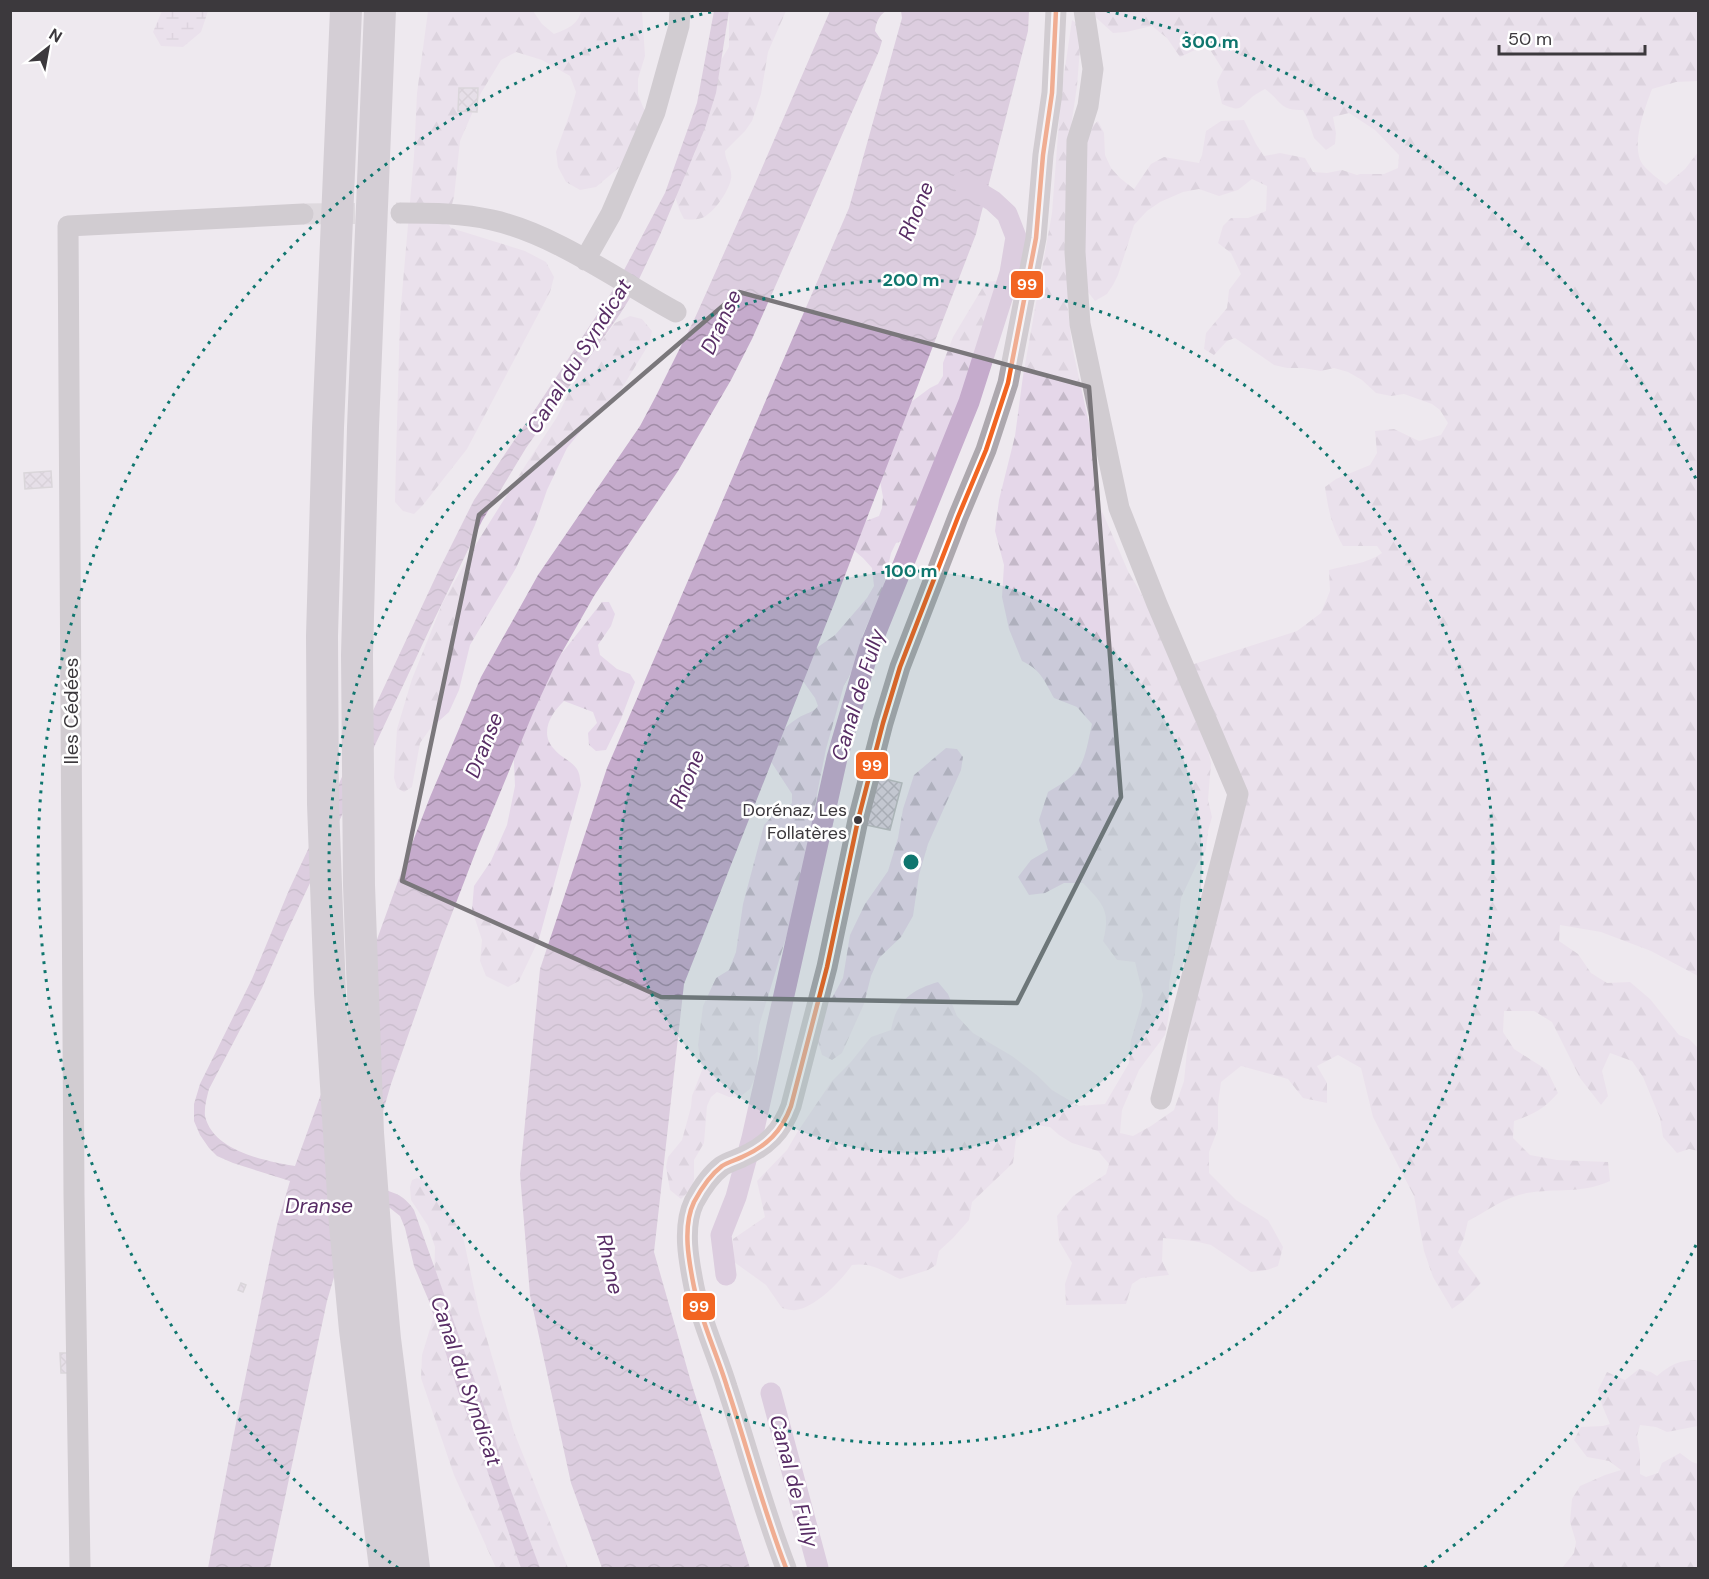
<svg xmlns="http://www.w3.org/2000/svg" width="1709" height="1579" font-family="'DM Sans',sans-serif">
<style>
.forest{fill:url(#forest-firs)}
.wetland{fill:url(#wetland-marsh)}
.water{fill:url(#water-waves)}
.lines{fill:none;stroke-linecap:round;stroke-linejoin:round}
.canal{stroke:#c5abcc;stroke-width:21}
.building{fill:url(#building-cross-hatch);stroke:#c1bec2;stroke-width:1.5}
.minor-tunnel{stroke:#cac6cb;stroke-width:21;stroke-dasharray:21 10;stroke-linecap:butt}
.minor{stroke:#ada8ae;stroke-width:21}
.highway{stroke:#b4aeb6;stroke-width:32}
.bus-1-casing{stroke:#fff;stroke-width:9}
.bus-1{stroke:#f26522;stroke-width:4.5}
.marked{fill:none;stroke:#7a777b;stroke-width:4.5;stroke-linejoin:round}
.ring{fill:none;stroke:#0f766e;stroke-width:3;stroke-dasharray:3 6}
.bus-dot{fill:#3c393d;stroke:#fff;stroke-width:2}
.labels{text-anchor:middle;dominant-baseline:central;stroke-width:5;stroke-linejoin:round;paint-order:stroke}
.bus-label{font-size:18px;fill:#3c393d;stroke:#fff;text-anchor:end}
.street-label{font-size:20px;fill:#3c393d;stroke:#fff}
.water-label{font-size:21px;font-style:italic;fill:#582d65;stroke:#fff}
.centre{fill:#0f766e;stroke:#fff;stroke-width:3}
.ring-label{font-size:18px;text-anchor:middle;font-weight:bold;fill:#0f766e;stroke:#fff;stroke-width:5;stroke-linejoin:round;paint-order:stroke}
.line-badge{stroke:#fff;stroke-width:2}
.badge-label{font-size:16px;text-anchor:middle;font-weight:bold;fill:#fff}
</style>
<defs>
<pattern id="forest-firs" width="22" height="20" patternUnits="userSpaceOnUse" patternTransform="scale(1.5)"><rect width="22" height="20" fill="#e5d7e9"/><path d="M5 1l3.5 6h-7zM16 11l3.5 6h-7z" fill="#c5b9c9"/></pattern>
<pattern id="wetland-marsh" width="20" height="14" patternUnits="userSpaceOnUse" patternTransform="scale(1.5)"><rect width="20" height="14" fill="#e5d7e9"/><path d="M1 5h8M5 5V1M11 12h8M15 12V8" fill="none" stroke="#c5b9c9"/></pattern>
<pattern id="water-waves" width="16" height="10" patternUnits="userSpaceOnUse" patternTransform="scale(1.5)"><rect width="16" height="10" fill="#c5abcc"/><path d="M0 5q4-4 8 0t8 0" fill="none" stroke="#a18ca7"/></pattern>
<pattern id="building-cross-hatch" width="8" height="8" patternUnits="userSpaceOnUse" patternTransform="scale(1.5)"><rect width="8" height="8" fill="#dcd3df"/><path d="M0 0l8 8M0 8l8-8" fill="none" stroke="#beb6c0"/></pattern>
</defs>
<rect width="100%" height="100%" fill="#eee9ef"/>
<path class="forest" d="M 428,11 L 533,11 L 542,24 L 554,34 C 567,29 578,25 581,11 L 642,11 L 645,56 L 638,79 L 638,94 L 643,107 L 658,129 L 653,139 L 596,187 L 580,190 L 566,182 L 558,167 L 556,152 L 570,113 L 576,92 L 570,76 L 542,60 L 516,52 L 501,60 L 481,93 L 460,141 L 454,197 L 447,222 L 451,228 L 525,251 L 546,262 L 554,277 L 550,292 L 467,449 L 423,505 L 414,514 L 403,511 L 395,502 L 396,458 L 400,317 L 414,156 L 417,93 Z
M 729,11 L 786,11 L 768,52 L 761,94 L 752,121 L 745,131 L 725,151 C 725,161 733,169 731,179 C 729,190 717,208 707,215 C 701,220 692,220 684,219 L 680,211 L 675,197 L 679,183 L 695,153 L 718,65 L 729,47 Z
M 1092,11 L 1698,11 L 1698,81 L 1676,82 L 1652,89 C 1645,108 1629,149 1644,166 C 1650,173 1659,179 1666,185 L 1685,169 L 1698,152 L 1698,976 L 1651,951 L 1601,932 L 1560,925 L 1559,941 L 1578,954 L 1591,973 L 1607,983 L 1630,982 L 1650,999 L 1679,1035 L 1689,1039 L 1698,1048 L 1698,1151 L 1689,1149 L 1677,1153 L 1663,1137 L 1660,1118 L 1643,1077 L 1632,1061 L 1610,1053 L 1602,1071 L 1608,1096 L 1601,1105 L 1580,1078 L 1552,1022 L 1534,1011 L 1504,1011 L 1503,1032 L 1514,1049 L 1547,1070 L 1558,1093 C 1544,1109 1534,1114 1514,1121 L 1513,1138 L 1530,1155 L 1557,1160 L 1608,1162 L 1610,1181 C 1582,1194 1556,1188 1527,1193 C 1505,1197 1487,1211 1468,1221 L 1464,1238 L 1458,1252 L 1481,1283 L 1462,1302 L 1452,1309 L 1433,1277 L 1424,1251 L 1414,1196 L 1373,1117 L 1361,1068 L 1338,1055 L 1317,1066 L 1327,1083 L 1327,1103 L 1303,1098 L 1288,1079 L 1241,1066 L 1221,1082 L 1218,1104 L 1218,1129 L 1209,1152 L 1209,1173 L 1236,1200 L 1268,1220 L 1283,1247 L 1278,1266 L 1267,1270 L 1251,1272 L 1211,1245 L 1194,1241 L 1163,1238 L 1162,1261 L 1169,1275 L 1141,1278 L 1132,1284 L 1126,1304 L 1066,1305 L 1065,1284 L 1072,1263 L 1059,1241 L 1057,1216 L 1073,1196 L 1106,1174 L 1109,1164 L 1098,1151 L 1072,1143 L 1059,1135 L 1050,1127 L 1036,1125 L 1016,1139 L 1013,1163 L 972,1202 L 969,1220 L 953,1238 L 939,1251 L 936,1265 L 928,1270 L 900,1279 C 882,1271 872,1262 852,1265 C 841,1281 816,1307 796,1310 C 792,1311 787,1309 782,1308 L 766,1285 L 734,1262 L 733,1239 L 765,1217 L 757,1181 L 787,1150 L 798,1131 L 832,1081 L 850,1063 L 871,1037 L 891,1030 C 896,1001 911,990 938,982 L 948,994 L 957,1016 L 973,1033 L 1012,1056 L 1038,1076 L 1052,1090 L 1079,1106 L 1105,1104 L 1129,1063 L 1131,1040 L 1141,1006 L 1143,995 L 1135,962 L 1117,960 L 1103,941 C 1111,911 1103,904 1083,883 L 1064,883 L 1045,893 L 1029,895 L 1018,877 L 1031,860 L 1048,850 L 1039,820 L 1048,792 C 1085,771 1083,764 1092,724 L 1077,707 L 1054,698 C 1044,680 1041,670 1022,661 L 1009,629 L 1002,597 L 1004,565 L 995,531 L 999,500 L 1015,436 L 1023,376 L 1052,213 L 1061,95 L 1072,20 L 1076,23 L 1081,36 L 1077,86 L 1068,147 L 1068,310 L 1072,346 L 1095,451 L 1101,509 L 1128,571 L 1148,606 L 1202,724 L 1211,763 L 1208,800 L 1212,817 L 1208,831 L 1206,850 L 1197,864 L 1181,898 L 1175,953 L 1169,984 L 1169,1014 L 1165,1035 L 1139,1070 L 1122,1110 L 1120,1133 L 1133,1136 L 1151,1126 L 1174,1110 L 1184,1081 L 1191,1011 L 1235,764 L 1191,665 L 1297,631 L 1321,613 L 1330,591 L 1329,570 C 1347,565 1367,564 1382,553 L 1377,546 L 1343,546 C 1332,527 1328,509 1325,487 L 1336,479 L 1370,465 L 1377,453 L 1375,431 L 1394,429 L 1419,441 L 1441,435 L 1448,423 L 1440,410 L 1432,404 L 1404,394 L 1391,396 L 1376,393 L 1362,380 L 1348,372 L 1334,368 L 1321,371 L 1303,368 L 1287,368 L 1274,365 L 1235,338 L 1227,341 L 1214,355 L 1204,349 L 1206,333 L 1227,308 L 1229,290 L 1241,274 L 1231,253 L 1218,243 L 1223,226 L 1231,218 L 1248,218 L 1266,211 L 1267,186 L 1252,179 L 1238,190 L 1219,196 L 1199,189 L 1183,192 L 1160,202 L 1147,211 L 1134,225 L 1118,275 L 1113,285 L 1107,294 L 1095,301 L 1088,292 L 1085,273 L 1083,133 L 1098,121 L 1104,133 L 1105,155 L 1111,168 L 1120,178 L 1134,189 L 1151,164 L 1164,157 L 1199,163 L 1202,155 L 1206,131 L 1221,121 L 1244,120 L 1256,144 L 1264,156 L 1280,153 L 1305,158 L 1313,172 L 1327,173 L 1342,170 L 1357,175 L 1360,174 L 1384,174 L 1398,168 L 1399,155 L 1375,130 L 1349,113 L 1333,117 L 1336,133 L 1335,144 L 1326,150 L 1314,138 L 1308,120 L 1303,110 C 1278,110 1283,102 1265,89 C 1261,91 1256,94 1252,97 C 1239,109 1241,112 1222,104 L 1217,82 L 1223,70 L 1209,48 L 1195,50 L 1180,57 L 1167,38 L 1152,26 L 1126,32 L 1113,33 L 1091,13 Z
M 995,281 L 1001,288 L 1001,301 L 962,399 L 925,503 L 921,524 L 909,539 L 896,543 L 891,553 L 883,589 L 863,634 L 852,671 L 844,685 L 826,749 L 818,789 L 802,885 L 759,1026 L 757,1073 L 750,1089 L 741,1096 L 729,1097 L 717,1092 L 711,1097 L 707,1106 L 704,1143 L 694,1160 L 694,1180 L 690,1190 L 681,1199 L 670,1190 L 666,1167 L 668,1157 L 682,1140 L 691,1107 L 692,1096 L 702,1070 L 698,1045 L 703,1006 L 716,978 L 729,970 L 736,952 L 743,904 L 764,825 L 776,812 L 788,807 L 792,803 L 792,794 L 766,754 C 773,739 784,727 798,718 C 806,713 813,713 818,706 L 815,698 L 800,677 L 808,654 L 835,635 L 867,598 L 874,586 L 872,568 L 863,558 L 844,542 L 850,527 L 879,516 L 882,508 L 883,497 L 876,459 L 892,416 L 930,388 L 938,384 L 943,376 L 943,363 L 953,337 L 986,282 Z
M 630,316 L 642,319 L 652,331 L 649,344 L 622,388 L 589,421 L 567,448 L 547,490 L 535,525 L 516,568 L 470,645 L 459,690 L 449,712 L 430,729 L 420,743 L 412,787 L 404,792 L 397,788 L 394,778 L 397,729 L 412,679 L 443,602 L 473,549 L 525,466 L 557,417 L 579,372 L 615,323 Z
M 602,602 L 609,602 L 615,614 L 611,626 L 598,645 L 600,655 L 617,669 L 630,674 L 635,682 L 621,719 L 606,750 L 596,751 L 589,745 L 588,733 L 597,723 L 593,712 L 564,701 C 551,713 539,733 554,749 C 560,757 574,762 578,771 C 580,775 580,781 581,785 L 539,939 L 519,981 L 508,987 L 486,976 L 480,961 L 482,940 L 472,910 L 474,886 L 491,861 L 507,825 L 515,786 L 513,740 L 541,680 Z
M 946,748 L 957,749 L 963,757 L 961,770 L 928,844 L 919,875 L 913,916 L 901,937 L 879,958 L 871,976 L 864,1004 L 842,1053 L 832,1060 L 822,1055 L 818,1042 L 822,1016 L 843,978 L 850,935 L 865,904 L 888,871 L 898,838 L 903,809 L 914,775 Z
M 417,1178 L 426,1182 L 432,1189 L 455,1222 L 464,1241 L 479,1312 L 514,1432 L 568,1568 L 496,1568 L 454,1475 L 421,1378 L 422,1355 L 433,1319 L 435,1247 L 428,1226 L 411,1200 L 410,1187 L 412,1180 Z
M 1698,1360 L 1698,1426 L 1667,1432 L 1656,1427 L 1640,1425 L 1637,1436 L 1640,1453 L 1640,1474 L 1646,1477 L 1658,1473 L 1662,1463 L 1680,1453 L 1692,1462 L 1698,1464 L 1698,1568 L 1562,1568 L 1574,1553 L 1576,1542 L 1570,1522 L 1572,1499 L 1580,1486 L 1605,1475 L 1621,1470 L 1609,1461 L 1587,1457 L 1574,1440 L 1581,1427 L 1603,1426 L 1610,1424 L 1602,1405 L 1598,1390 L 1607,1372 L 1625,1380 L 1639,1369 L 1651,1372 L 1657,1376 C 1673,1363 1678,1361 1698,1360 Z"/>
<path class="wetland" d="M 162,11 L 162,10 L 208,11 L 201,32 L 183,47 L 161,46 L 153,32 Z"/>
<path class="water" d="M 714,11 L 729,11 L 716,93 L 705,128 L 660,235 L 630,298 L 620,314 L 526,448 L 482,521 L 432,624 L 286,934 L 262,988 L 209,1089 C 207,1097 204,1107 205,1116 C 213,1151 265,1161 295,1166 L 405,862 L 430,797 L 481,677 L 538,575 L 640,426 L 656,396 L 694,320 L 755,184 L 830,11 L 886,11 C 879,15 876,23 875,31 L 882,41 L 879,51 L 752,339 L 731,380 L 678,471 L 594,596 L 557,661 L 533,713 L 476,851 L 441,942 L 391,1084 L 362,1183 C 382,1191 401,1189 414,1210 L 491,1426 L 507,1480 L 540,1568 L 521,1568 L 477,1441 L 458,1391 L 429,1301 L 414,1266 L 405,1228 L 400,1216 L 390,1208 L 357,1199 L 327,1301 L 270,1568 L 208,1568 L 237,1418 L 277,1225 L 290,1181 L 233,1163 L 217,1156 L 209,1148 L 200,1135 L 194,1121 L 194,1104 L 200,1084 L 252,979 L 289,890 L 438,572 L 474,500 L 542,399 L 615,287 L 665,193 L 697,103 Z
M 901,11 L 1029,11 L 1028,31 L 976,234 L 834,604 L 684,984 L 654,1252 L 691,1382 L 750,1568 L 602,1568 L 571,1483 L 530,1295 L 520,1174 L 540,969 L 607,768 L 849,208 L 902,18 Z"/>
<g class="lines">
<path class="canal" d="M 726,1275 L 721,1235 L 736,1197 L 752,1138 L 837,758 L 869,649 L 969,402 L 1010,273 L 1016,237 L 1007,214 L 993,201 L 962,182
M 771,1393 L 818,1568"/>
</g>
<path class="building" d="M 459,88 L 478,88 L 477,112 L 458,111 Z
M 51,471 L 52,487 L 25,489 L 24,473 Z
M 877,777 L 902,783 L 890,830 L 866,825 Z
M 241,1283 L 246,1285 L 243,1292 L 238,1290 Z
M 60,1353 L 70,1353 L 70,1373 L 61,1373 Z"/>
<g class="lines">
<path class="minor-tunnel" d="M 303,214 L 401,213"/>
<path class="minor" d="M 1084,10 L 1093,69 L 1088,106 L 1077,141 L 1075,252 L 1080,324 L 1119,508 L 1157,604 L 1238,794 L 1161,1099
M 401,213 C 432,213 462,213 492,220 C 555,234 619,281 676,312
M 585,260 L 611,214 L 655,112 L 679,26 L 680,10
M 80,1568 L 74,1195 L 68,226 L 303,214
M 786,1568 C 763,1509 747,1447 727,1387 C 717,1354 701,1321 694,1287 C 689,1262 682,1227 694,1202 C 701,1189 710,1175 722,1166 C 728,1162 736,1160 742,1157 C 767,1146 782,1131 791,1106 L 827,967 L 858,820 L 883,723 L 900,667 L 958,517 L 986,450 L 1008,383 L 1036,238 L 1043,155 L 1052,93 L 1056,10"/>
<path class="highway" d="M 346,10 L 328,428 L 322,636 L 323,804 L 330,993 L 345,1225 L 355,1330 L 385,1568
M 380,10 L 363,427 L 357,655 L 359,885 L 368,1133 L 376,1240 L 385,1339 L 414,1568"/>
<defs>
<path id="bus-1" d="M 786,1568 C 763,1509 747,1447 727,1387 C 717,1354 701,1321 694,1287 C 689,1262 682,1227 694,1202 C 701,1189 710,1175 722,1166 C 728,1162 736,1160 742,1157 C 767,1146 782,1131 791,1106 L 827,967 L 858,820 L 883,723 L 900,667 L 958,517 L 986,450 L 1008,383 L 1036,238 L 1043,155 L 1052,93 L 1056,10"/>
</defs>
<use href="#bus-1" class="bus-1-casing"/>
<use href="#bus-1" class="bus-1"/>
</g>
<path d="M0 0H1709V1579H0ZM 739,292 L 1089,387 L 1121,797 L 1017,1003 L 661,997 L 402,881 L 479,515 Z" fill="#eee9ef" fill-opacity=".55" fill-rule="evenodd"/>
<path class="marked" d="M 739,292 L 1089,387 L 1121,797 L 1017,1003 L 661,997 L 402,881 L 479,515 Z"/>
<circle cx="911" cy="862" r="291" fill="#0f766e" fill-opacity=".12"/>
<g class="ring">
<circle cx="911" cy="862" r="291"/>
<circle cx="911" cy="862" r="582"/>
<path d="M1696 1245A873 873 0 0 1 1424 1568M398 1568A873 873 0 0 1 715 11M1107 11A873 873 0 0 1 1696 479"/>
</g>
<circle class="bus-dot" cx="858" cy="820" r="5"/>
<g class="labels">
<g class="bus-label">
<text x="847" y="810">Dorénaz, Les<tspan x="847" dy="23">Follatères</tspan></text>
</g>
<g class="street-label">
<text transform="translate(71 711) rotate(-90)">Iles Cédées</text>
</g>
<g class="water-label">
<text transform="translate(916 211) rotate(-68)">Rhone</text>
<text transform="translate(721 322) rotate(-65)">Dranse</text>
<text transform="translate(579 356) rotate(-58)">Canal du Syndicat</text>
<text transform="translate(858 695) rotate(-73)">Canal de Fully</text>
<text transform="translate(484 745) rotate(-68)">Dranse</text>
<text transform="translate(687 779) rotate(-68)">Rhone</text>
<text x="319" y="1206">Dranse</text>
<text transform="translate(610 1264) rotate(78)">Rhone</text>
<text transform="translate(466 1381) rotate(71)">Canal du Syndicat</text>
<text transform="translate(794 1481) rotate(75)">Canal de Fully</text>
</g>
</g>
<circle cx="911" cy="862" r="9" class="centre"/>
<g class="ring-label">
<text x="1210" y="48">300 m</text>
<text x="911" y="286">200 m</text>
<text x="911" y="577">100 m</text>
</g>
<g class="line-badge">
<rect x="1010" y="270" width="34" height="29" rx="6" fill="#f26522"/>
<rect x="855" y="751" width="34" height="29" rx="6" fill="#f26522"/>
<rect x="682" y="1292" width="34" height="29" rx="6" fill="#f26522"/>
</g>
<g class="badge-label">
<text x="1027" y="290">99</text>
<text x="872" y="771">99</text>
<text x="699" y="1312">99</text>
</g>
<rect width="1709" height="1579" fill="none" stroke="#3c393d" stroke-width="24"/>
<g transform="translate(48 48) rotate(31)" stroke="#ffffff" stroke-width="4.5" paint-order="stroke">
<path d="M0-4.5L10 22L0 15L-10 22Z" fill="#3c393d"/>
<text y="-9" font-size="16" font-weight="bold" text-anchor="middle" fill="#3c393d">N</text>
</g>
<path d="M1499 45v9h146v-9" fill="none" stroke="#3c393d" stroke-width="3"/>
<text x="1508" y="45" font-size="18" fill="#3c393d" stroke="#ffffff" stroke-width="4.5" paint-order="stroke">50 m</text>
</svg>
